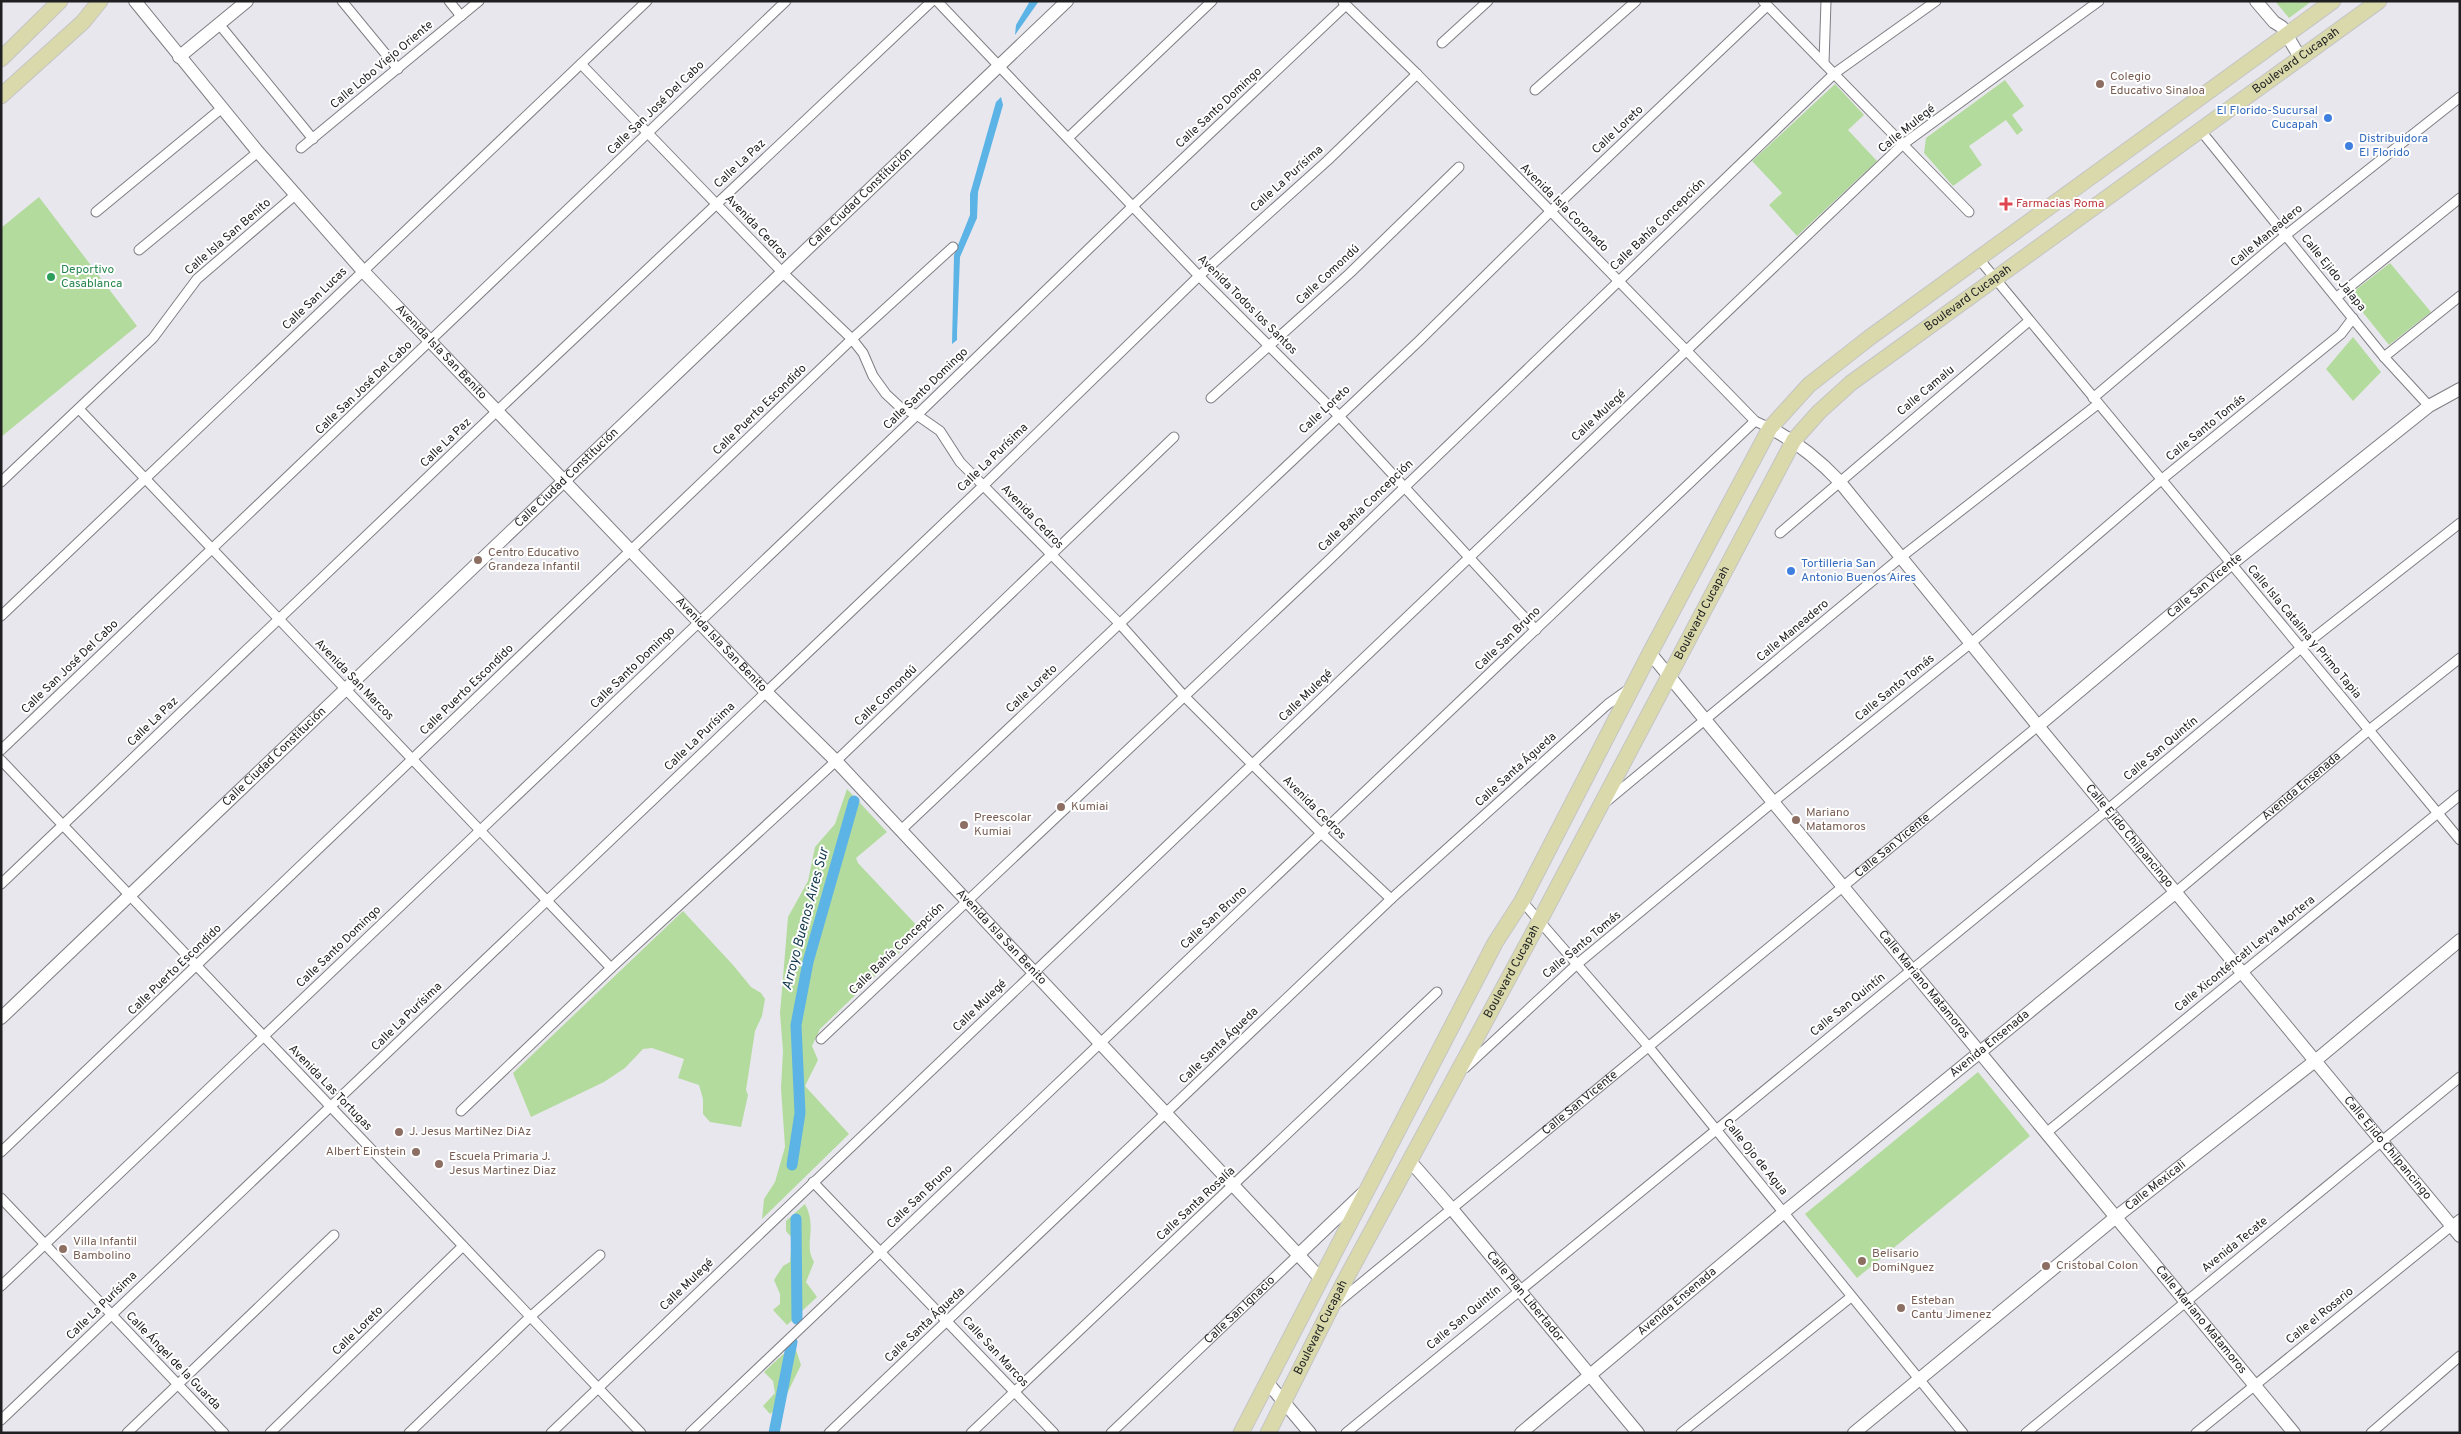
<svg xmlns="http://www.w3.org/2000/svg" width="2461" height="1434" font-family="Overpass,sans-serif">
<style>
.green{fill:#b3db9d}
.water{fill:#5cb3e5}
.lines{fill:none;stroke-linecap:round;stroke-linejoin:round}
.canal{stroke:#5cb3e5;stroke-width:11}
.street-casing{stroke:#7f7e83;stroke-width:11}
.secondary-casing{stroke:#7f7e83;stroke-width:14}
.primary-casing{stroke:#c5c5c5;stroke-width:17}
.street{stroke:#fff;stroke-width:9}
.secondary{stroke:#fff;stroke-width:12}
.primary{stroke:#d9d9ac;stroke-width:15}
.education-dot{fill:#8d6e63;stroke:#fff;stroke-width:2}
.shop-dot{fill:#3f7fe0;stroke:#fff;stroke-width:2}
.health-dot{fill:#e0444e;stroke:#fff;stroke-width:2}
.leisure-dot{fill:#2e9e5b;stroke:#fff;stroke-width:2}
.labels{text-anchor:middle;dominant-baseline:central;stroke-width:4;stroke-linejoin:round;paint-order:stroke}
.street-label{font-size:12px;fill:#1f1f21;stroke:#fff}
.education-label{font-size:12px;fill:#785e54;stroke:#fff;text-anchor:start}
.shop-label{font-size:12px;fill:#366cbe;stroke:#fff;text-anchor:start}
.health-label{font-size:12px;fill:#be3a42;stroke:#fff;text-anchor:start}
.leisure-label{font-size:12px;fill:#27864d;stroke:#fff;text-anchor:start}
.water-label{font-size:14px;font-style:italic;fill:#13394e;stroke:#fff}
</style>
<rect width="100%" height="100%" fill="#e9e7ee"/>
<path class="green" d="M 2275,1 L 2312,1 L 2289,18 Z
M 2005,80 L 2024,106 L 2012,115 L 2023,130 L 2017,135 L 2006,120 L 1969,146 L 1982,165 L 1953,186 L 1924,153 L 1926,138 Z
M 1835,84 L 1864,115 L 1848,130 L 1877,161 L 1797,236 L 1769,205 L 1782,193 L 1752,161 Z
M 39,197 L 137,326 L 1,437 L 1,228 Z
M 2390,263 L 2431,312 L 2389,345 L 2349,295 Z
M 2353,337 L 2381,372 L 2353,401 L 2326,369 Z
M 847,789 L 887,832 L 856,858 L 858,863 L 922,931 L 820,1029 L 812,1046 L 818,1060 L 805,1086 L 849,1134 L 762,1219 L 764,1199 L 775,1182 L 785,1147 L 781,1088 L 783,1051 L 780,1013 L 788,917 L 808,881 L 815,847 L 835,824 Z
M 683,911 L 733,965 L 751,987 L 761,993 L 765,999 L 762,1016 L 755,1031 L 746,1090 L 748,1095 L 741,1127 L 710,1122 L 703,1114 L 703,1099 L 699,1085 L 678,1078 L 684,1059 L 652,1048 L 643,1049 L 625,1068 L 604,1082 L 531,1117 L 513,1073 Z
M 1978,1072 L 2030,1136 L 1857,1278 L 1805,1214 Z
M 805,1204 C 818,1229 803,1244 814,1262 L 806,1282 L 817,1297 L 787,1325 L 773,1310 L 780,1304 L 780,1294 L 774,1280 L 783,1266 L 790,1262 L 792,1238 L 786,1231 L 786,1221 Z
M 794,1344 L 801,1365 L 782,1404 L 770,1414 L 763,1406 L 775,1393 L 773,1381 L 764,1372 Z"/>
<path class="water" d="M 1030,1 L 1039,1 L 1015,35 L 1016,25 Z
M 1001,97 L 1003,105 L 978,192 L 977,218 L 960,257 L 957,333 L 957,340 L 952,344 L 954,255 L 970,215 L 970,194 L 996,102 Z"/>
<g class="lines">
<path class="canal" d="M 792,1165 L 800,1113 L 796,1025 L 808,962 L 854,801
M 796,1219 L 797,1319
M 774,1433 L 792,1342"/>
<defs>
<g id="street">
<path d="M 342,1 L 398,69"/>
<path d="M 449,1 L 461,16"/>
<path d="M 937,1 L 1199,276 L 1338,415 L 1536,630"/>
<path d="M 1763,1 L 1969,212"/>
<path d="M 1343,2 L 1417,74 L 1755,421 L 1770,428"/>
<path d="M 219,24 L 313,139"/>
<path d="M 1442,43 L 1488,1"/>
<path d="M 1824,63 L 1826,1"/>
<path d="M 581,64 L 783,273 L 852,339 L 863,353 L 873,376 L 886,394 L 900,407 L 917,415 L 940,431 L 960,462 L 1120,624 L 1184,696 L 1322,834 L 1391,899"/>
<path d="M 1535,90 L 1636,1"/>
<path d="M 2201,131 L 2384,357 L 2429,406"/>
<path d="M 1068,138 L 1212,1"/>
<path d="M 301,148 L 479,1"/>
<path d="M 96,212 L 222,108"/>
<path d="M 139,250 L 258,152"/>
<path d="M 1979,259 L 2460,840"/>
<path d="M 2337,297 L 2460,198"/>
<path d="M 2384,357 L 2460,296"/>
<path d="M 1211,398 L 1350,273 L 1459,167"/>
<path d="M 2093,398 L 2286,235 L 2460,97"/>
<path d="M 79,409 L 611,968"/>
<path d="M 1,482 L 153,338 L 197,279 L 295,195"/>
<path d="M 1780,533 L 2029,321"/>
<path d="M 1,616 L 647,1"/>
<path d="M 1,750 L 786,1"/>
<path d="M 1,760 L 641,1433"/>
<path d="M 1607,801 L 1900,558 L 2098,404"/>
<path d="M 900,831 L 1420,340 L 1551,211 L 1767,6"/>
<path d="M 1,884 L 497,411 L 932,1"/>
<path id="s1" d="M 2176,892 L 2369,730 L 2460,658"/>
<path d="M 1522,901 L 1648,1046 L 1963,1433"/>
<path d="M 821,1039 L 1329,560 L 1835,73 L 1936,1"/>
<path d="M 1465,1068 L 1576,965 L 1773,802 L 1971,643 L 2161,480 L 2341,334 L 2353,318"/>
<path d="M 461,1111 L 611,968 L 836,761 L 1174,437"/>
<path d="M 2046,1133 L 2460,795"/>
<path d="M 1,1152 L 852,339 L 953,247"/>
<path d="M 813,1182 L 1054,1433"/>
<path d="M 1,1198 L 224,1433"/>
<path d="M 1,1286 L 917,415 L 1133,206 L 1346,5"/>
<path id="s2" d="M 1336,1304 L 2038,726"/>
<path d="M 1,1420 L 984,485 L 1199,276 L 1327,161 L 1417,74"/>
<path d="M 127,1433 L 334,1235"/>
<path d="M 270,1433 L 463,1246"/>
<path d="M 409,1433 L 530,1317 L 600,1255"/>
<path d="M 551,1433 L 1902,145 L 2099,1"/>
<path d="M 690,1433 L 1755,421"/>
<path d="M 829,1433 L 1391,899 L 1608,704 L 1629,689"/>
<path d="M 971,1433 L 1437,992"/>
<path id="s3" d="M 1111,1433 L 1298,1255"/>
<path d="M 1346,1433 L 2107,810 L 2301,648 L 2460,523"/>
<path d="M 1681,1433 L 1851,1297"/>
<path d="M 2026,1433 L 2460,1077"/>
<path d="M 2196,1433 L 2460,1219"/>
<path d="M 2371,1433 L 2460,1356"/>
</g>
<g id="secondary">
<path id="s4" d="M 135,1 L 258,152 L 363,271 L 766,692 L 836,761 L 1320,1278"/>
<path d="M 2256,1 L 2274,22 L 2282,27 L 2301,59"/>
<path d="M 179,57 L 247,1"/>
<path id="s5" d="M 1770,428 C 1797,442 1818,459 1839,481 L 2038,726 L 2460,1236"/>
<path id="s6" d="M 1650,653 L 2294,1433"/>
<path id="s7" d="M 2038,726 L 2231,564 L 2429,406 L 2460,389"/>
<path id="s8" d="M 1,1018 L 1067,1"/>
<path id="s9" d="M 1410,1161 L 1452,1209 L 1638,1433"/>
<path d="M 1298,1255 L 1363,1193"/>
<path d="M 1267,1382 L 1310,1433"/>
<path id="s10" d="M 1521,1433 L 1783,1213 L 2176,892"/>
<path id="s11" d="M 1854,1433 L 2116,1217 L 2315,1061 L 2460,940"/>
</g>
<g id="primary">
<path d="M 1,59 L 60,1"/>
<path d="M 1,96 L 83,22 L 100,1"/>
<path d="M 1241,1433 L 1495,943 L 1522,901 L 1650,653 L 1770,428 L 1809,385 L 1869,338 L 2333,1"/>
<path id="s12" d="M 1268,1433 L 1343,1284 L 1539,922 L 1794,440 L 1819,412 L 1851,383 L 2379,1"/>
</g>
</defs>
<use href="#street" class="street-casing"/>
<use href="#secondary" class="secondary-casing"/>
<use href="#primary" class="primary-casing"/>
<use href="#street" class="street"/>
<use href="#secondary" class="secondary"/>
<use href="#primary" class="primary"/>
</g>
<g class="education-dot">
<circle cx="2100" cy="84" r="5"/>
<circle cx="478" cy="560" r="5"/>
<circle cx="1061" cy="807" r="5"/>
<circle cx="1796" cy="820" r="5"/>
<circle cx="964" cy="825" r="5"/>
<circle cx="399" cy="1132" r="5"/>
<circle cx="416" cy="1152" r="5"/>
<circle cx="439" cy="1164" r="5"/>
<circle cx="63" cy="1249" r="5"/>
<circle cx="1862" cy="1261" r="5"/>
<circle cx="2046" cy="1266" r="5"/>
<circle cx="1901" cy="1308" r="5"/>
</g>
<g class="shop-dot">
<circle cx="2328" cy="118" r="5"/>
<circle cx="2349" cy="146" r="5"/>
<circle cx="1791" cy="571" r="5"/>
</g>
<path class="health-dot" d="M2003.5 196.5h5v5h5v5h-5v5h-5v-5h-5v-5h5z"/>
<circle class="leisure-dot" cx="51" cy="277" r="5"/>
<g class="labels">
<g class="street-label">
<text stroke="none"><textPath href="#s12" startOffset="1754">Boulevard Cucapah</textPath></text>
<text transform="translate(382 65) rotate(-40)">Calle Lobo Viejo Oriente</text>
<text transform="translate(656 108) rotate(-44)">Calle San José Del Cabo</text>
<text transform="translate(1219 108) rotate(-43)">Calle Santo Domingo</text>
<text transform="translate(1907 129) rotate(-39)">Calle Mulegé</text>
<text transform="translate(1618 130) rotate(-43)">Calle Loreto</text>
<text transform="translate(740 164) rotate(-43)">Calle La Paz</text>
<text transform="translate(1287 179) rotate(-42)">Calle La Purísima</text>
<text stroke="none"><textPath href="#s8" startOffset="1188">Calle Ciudad Constitución</textPath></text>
<text transform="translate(1564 208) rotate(45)">Avenida Isla Coronado</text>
<text transform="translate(1658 225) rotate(-44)">Calle Bahía Concepción</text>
<text transform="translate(756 227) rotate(46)">Avenida Cedros</text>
<text transform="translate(2267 236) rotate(-40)">Calle Maneadero</text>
<text transform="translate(228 237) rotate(-41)">Calle Isla San Benito</text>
<text transform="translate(2333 273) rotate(51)">Calle Ejido Jalapa</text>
<text transform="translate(1328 275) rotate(-43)">Calle Comondú</text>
<text transform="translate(315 299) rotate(-44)">Calle San Lucas</text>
<text stroke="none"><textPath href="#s12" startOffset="1349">Boulevard Cucapah</textPath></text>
<text transform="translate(1247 305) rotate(45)">Avenida Todos los Santos</text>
<text stroke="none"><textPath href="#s4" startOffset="466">Avenida Isla San Benito</textPath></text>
<text transform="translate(364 388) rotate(-44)">Calle San José Del Cabo</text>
<text transform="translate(926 389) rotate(-44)">Calle Santo Domingo</text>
<text transform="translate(1926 391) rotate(-40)">Calle Camalu</text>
<text transform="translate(760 410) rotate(-44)">Calle Puerto Escondido</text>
<text transform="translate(1325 410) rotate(-43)">Calle Loreto</text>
<text transform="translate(1599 416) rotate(-43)">Calle Mulegé</text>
<text transform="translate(2206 428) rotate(-39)">Calle Santo Tomás</text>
<text transform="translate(446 443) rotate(-44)">Calle La Paz</text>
<text transform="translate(993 458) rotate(-44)">Calle La Purísima</text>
<text stroke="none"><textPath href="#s8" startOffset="782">Calle Ciudad Constitución</textPath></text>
<text transform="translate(1366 506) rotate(-44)">Calle Bahía Concepción</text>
<text transform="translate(1032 517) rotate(46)">Avenida Cedros</text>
<text stroke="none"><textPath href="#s7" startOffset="218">Calle San Vicente</textPath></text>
<text stroke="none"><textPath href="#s12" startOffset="928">Boulevard Cucapah</textPath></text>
<text transform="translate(1793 631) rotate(-40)">Calle Maneadero</text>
<text transform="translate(2304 632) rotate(50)">Calle Isla Catalina y Primo Tapia</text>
<text transform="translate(1508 639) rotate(-44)">Calle San Bruno</text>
<text stroke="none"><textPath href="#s4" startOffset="871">Avenida Isla San Benito</textPath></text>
<text transform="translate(70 667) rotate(-44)">Calle San José Del Cabo</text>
<text transform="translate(633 668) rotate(-44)">Calle Santo Domingo</text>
<text transform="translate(354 680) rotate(46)">Avenida San Marcos</text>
<text transform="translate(1895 688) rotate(-39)">Calle Santo Tomás</text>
<text transform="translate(1032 689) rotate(-43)">Calle Loreto</text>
<text transform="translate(467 690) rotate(-44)">Calle Puerto Escondido</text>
<text transform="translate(886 696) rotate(-44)">Calle Comondú</text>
<text transform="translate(1306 696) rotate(-44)">Calle Mulegé</text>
<text transform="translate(153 722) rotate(-44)">Calle La Paz</text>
<text transform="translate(700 737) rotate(-44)">Calle La Purísima</text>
<text transform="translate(2161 749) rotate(-40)">Calle San Quintín</text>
<text stroke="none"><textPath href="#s8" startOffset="378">Calle Ciudad Constitución</textPath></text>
<text transform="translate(1516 770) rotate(-42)">Calle Santa Águeda</text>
<text stroke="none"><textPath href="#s1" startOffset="164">Avenida Ensenada</textPath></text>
<text transform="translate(1314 808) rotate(45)">Avenida Cedros</text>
<text stroke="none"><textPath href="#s5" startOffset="546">Calle Ejido Chilpancingo</textPath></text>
<text stroke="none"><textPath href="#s2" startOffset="721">Calle San Vicente</textPath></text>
<text transform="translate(1214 918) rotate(-43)">Calle San Bruno</text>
<text stroke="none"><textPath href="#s4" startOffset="1276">Avenida Isla San Benito</textPath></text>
<text transform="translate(1582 945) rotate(-40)">Calle Santo Tomás</text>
<text transform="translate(339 947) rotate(-44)">Calle Santo Domingo</text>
<text transform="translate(897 949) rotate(-44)">Calle Bahía Concepción</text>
<text transform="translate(2245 954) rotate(-39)">Calle Xiconténcatl Leyva Mortera</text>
<text transform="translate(175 970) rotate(-44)">Calle Puerto Escondido</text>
<text stroke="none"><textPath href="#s12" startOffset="522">Boulevard Cucapah</textPath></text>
<text stroke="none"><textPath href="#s6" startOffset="430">Calle Mariano Matamoros</textPath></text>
<text transform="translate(1848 1005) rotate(-39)">Calle San Quintín</text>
<text transform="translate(980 1006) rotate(-44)">Calle Mulegé</text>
<text transform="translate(407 1017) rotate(-44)">Calle La Purísima</text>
<text stroke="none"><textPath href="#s10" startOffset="609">Avenida Ensenada</textPath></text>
<text transform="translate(1219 1046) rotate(-44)">Calle Santa Águeda</text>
<text transform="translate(330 1088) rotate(46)">Avenida Las Tortugas</text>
<text stroke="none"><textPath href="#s2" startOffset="316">Calle San Vicente</textPath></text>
<text stroke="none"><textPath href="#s5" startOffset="951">Calle Ejido Chilpancingo</textPath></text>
<text transform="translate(1755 1157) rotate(51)">Calle Ojo de Agua</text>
<text stroke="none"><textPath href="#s11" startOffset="390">Calle Mexicali</textPath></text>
<text transform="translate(920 1197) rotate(-44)">Calle San Bruno</text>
<text transform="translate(1196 1204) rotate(-43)">Calle Santa Rosalía</text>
<text transform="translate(2235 1245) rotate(-39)">Avenida Tecate</text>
<text transform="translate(687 1285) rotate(-44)">Calle Mulegé</text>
<text stroke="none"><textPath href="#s9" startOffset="178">Calle Plan Libertador</textPath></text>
<text stroke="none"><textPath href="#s10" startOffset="204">Avenida Ensenada</textPath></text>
<text transform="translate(102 1306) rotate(-44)">Calle La Purísima</text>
<text stroke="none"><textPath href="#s3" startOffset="178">Calle San Ignacio</textPath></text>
<text transform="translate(2320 1316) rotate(-39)">Calle el Rosario</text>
<text transform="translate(1464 1318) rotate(-40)">Calle San Quintín</text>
<text stroke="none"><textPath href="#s6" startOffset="865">Calle Mariano Matamoros</textPath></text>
<text transform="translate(925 1325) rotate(-43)">Calle Santa Águeda</text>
<text stroke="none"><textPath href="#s12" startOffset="118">Boulevard Cucapah</textPath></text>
<text transform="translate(358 1331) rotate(-44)">Calle Loreto</text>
<text transform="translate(995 1352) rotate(47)">Calle San Marcos</text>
<text transform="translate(173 1361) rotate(46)">Calle Ángel de la Guarda</text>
</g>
<g class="education-label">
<text x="2110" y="77">Colegio<tspan x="2110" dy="14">Educativo Sinaloa</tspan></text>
<text x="488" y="553">Centro Educativo<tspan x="488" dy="14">Grandeza Infantil</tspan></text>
<text x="1071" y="807">Kumiai</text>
<text x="1806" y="813">Mariano<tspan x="1806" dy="14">Matamoros</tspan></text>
<text x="974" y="818">Preescolar<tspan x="974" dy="14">Kumiai</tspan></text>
<text x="409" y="1132">J. Jesus MartiNez DiAz</text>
<text x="406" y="1152" text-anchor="end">Albert Einstein</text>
<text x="449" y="1157">Escuela Primaria J.<tspan x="449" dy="14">Jesus Martinez Diaz</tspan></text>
<text x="73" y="1242">Villa Infantil<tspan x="73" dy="14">Bambolino</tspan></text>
<text x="1872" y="1254">Belisario<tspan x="1872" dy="14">DomiNguez</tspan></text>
<text x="2056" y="1266">Cristobal Colon</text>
<text x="1911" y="1301">Esteban<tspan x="1911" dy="14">Cantu Jimenez</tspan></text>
</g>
<g class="shop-label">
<text x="2318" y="111" text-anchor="end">El Florido-Sucursal<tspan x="2318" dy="14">Cucapah</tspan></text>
<text x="2359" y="139">Distribuidora<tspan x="2359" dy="14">El Florido</tspan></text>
<text x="1801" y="564">Tortilleria San<tspan x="1801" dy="14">Antonio Buenos Aires</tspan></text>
</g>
<g class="health-label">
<text x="2016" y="204">Farmacias Roma</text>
</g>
<g class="leisure-label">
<text x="61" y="270">Deportivo<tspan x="61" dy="14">Casablanca</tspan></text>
</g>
<g class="water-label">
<text transform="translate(806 919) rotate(-75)">Arroyo Buenos Aires Sur</text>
</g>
</g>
<rect width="2461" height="1434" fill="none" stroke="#1f1f21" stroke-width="5"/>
</svg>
